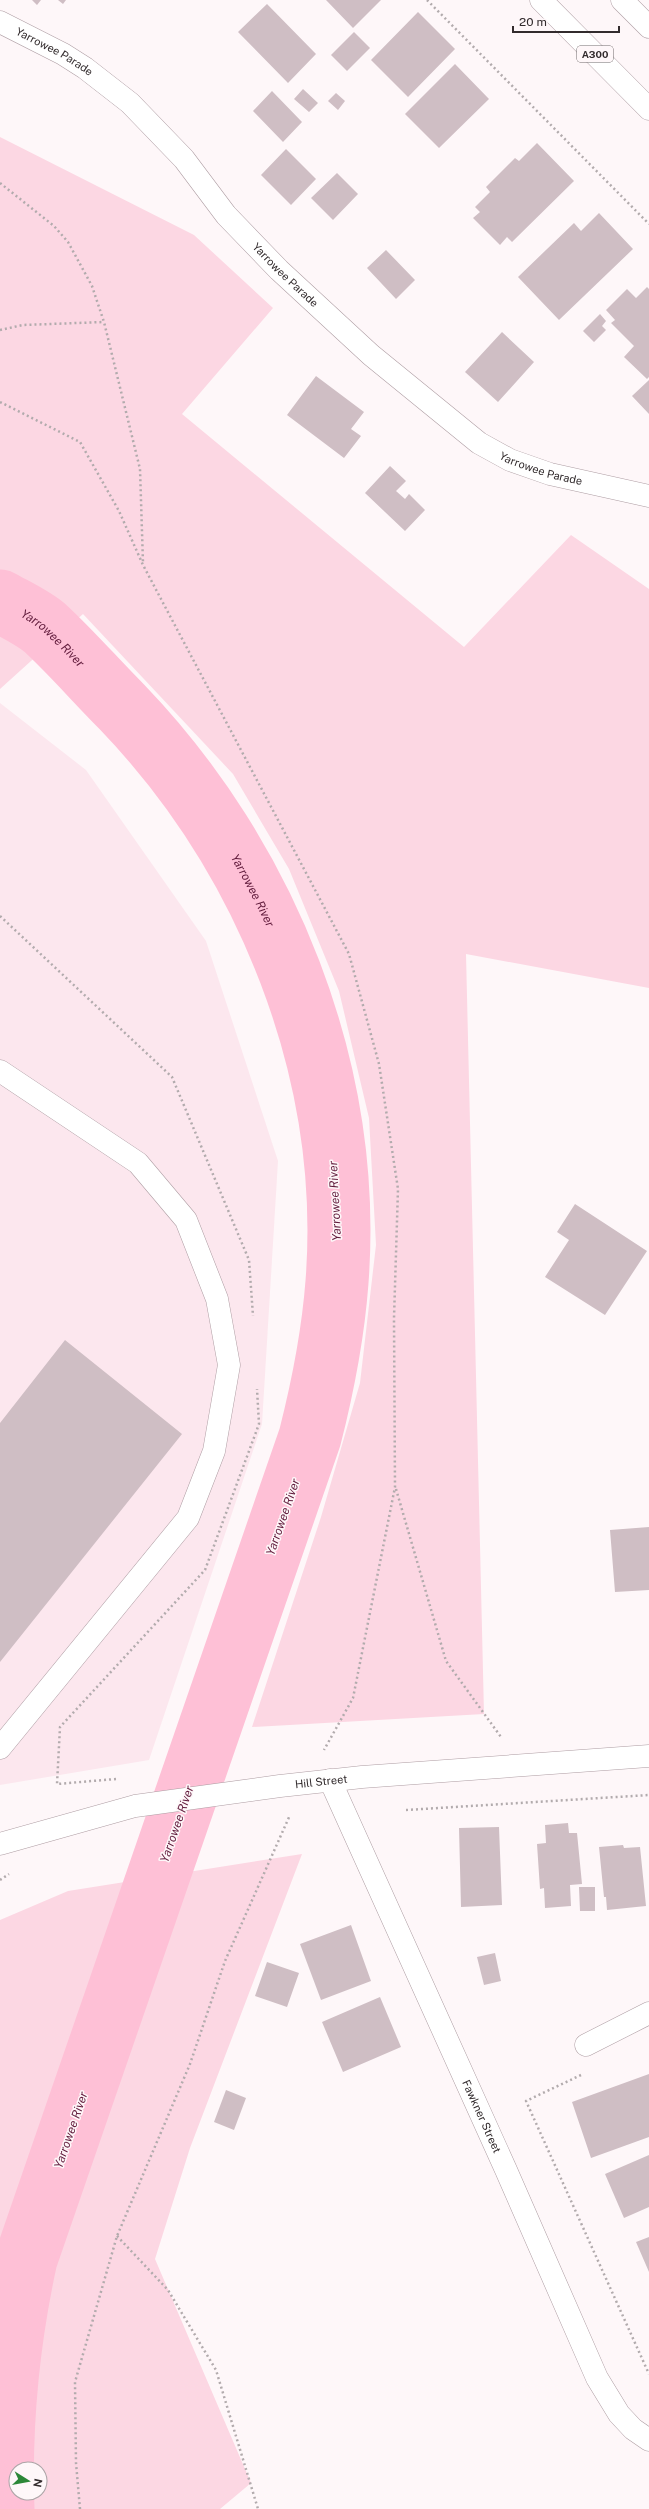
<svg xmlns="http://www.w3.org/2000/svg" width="649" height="2509" font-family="'Public Sans',sans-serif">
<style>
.built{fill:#fce7ee}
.green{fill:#fcd7e3;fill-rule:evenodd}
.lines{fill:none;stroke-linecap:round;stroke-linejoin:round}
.river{stroke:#fec0d6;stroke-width:63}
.building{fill:#cfbec4}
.minor-casing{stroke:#ae9da3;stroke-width:23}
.highway-casing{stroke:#ae9da3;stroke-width:23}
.path{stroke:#b2abad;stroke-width:2.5;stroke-dasharray:2 3;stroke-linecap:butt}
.minor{stroke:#fff;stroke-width:22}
.highway{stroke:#fff;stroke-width:22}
.labels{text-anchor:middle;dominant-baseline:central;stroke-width:3;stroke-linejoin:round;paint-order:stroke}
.shield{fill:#fef7f9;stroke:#6f686a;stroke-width:1}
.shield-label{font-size:10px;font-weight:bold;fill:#322b2d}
.street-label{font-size:11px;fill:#322b2d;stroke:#fef7f9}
.water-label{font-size:12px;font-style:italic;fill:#601a3b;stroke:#fef7f9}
</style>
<rect width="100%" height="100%" fill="#fef7f9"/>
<path class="built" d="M 0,703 L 86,770 L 206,941 L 278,1161 L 262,1424 L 149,1760 L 0,1785 Z"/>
<path class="green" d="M 0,137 L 194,235 L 273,308 L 182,414 L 464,647 L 571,535 L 649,589 L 649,988 L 466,954 L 484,1714 L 252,1727 L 321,1517 L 360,1383 L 376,1245 L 369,1118 L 339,991 L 289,869 L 233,774 L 83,614 L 0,689 Z
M 302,1854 L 190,2148 L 155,2259 L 251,2483 L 220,2509 L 0,2509 L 0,1920 L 68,1891 ZM 16,2469 L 40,2469 L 40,2493 L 16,2493 Z"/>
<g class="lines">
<path class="river" id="s1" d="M 0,601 C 14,609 32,617 45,628 C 72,653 96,681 122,707 C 267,858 353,1071 337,1282 C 333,1335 323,1386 310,1437 L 26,2259 C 8,2341 0,2425 3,2509"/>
</g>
<path class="building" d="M 32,0 L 41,0 L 37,5 Z
M 58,0 L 66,0 L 63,4 Z
M 326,0 L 381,0 L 353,28 Z
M 267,4 L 316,54 L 288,83 L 238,32 Z
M 418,12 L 455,49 L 408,97 L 371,60 Z
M 354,32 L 370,48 L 347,71 L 331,55 Z
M 455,64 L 489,99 L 439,148 L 405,114 Z
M 303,89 L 318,103 L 309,112 L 294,99 Z
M 272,91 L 302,122 L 283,142 L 253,111 Z
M 336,93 L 345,101 L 338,110 L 328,101 Z
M 537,143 L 574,181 L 512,242 L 507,237 L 500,245 L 473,218 L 480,212 L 475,207 L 490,192 L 486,187 L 515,158 L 519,161 Z
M 286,149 L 316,179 L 291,205 L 261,175 Z
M 337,173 L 358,194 L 333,220 L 311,198 Z
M 599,213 L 633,249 L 559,320 L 518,277 L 574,223 L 581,231 Z
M 386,250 L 415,280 L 396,299 L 367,268 Z
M 647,287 L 649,289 L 649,377 L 647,379 L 624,357 L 634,346 L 611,323 L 615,320 L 606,310 L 627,289 L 636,298 Z
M 600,314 L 606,321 L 602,326 L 606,330 L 594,342 L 583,331 Z
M 502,332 L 534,362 L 498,402 L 465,372 Z
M 316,376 L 364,412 L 351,429 L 361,436 L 344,458 L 287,415 Z
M 649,380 L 649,414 L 632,396 Z
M 390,466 L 406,481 L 396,491 L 405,499 L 409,494 L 425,510 L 405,531 L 365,493 Z
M 575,1204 L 647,1251 L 605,1315 L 545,1277 L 569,1240 L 557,1232 Z
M 65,1340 L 182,1434 L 0,1662 L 0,1423 Z
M 649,1527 L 649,1590 L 615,1592 L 610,1530 Z
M 568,1823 L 569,1833 L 577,1833 L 582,1884 L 570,1885 L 571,1906 L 545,1908 L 544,1888 L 540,1889 L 537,1844 L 546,1843 L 545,1825 Z
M 499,1827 L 502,1905 L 461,1907 L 459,1828 Z
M 623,1845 L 624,1848 L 640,1847 L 646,1906 L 607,1910 L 606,1897 L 604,1897 L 599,1847 Z
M 579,1887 L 595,1887 L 595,1911 L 580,1911 Z
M 351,1925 L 371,1981 L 321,2000 L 300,1944 Z
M 495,1953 L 501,1981 L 484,1985 L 477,1957 Z
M 267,1962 L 299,1973 L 287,2007 L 255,1996 Z
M 380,1997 L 401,2047 L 343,2072 L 322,2022 Z
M 649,2074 L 649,2137 L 591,2158 L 572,2102 Z
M 226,2090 L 246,2098 L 234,2130 L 214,2122 Z
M 649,2155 L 649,2207 L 624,2218 L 605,2174 Z
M 649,2237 L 649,2272 L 636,2242 Z"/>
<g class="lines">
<defs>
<g id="minor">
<path id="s2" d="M 0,22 L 63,54 L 85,68 L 130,103 L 184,159 L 226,215 L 279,270 L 371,355 L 479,443 L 510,460 L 550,474 L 649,496"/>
<path d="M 0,1071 L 138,1163 L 186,1220 L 217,1299 L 229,1365 L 214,1451 L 188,1518 L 0,1748"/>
<path id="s3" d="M 330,1780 L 506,2170 L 597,2378 L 619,2414 L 633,2429 L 649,2440"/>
<path id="s4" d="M 0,1844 L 135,1806 L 280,1786 L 362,1777 L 649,1756"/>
<path d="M 586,2045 L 649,2013"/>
</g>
<path id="highway" d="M 541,0 L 649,109
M 622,0 L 649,27"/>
</defs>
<use href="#minor" class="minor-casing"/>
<use href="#highway" class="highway-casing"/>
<path class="path" d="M 427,0 L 649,224
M 0,183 L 54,226 L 68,242 L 92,286 L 104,322 L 140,469 L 143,563
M 0,330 L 23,325 L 104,322
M 0,402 L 80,442 L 119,511 L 143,565 L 349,954 L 379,1064 L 398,1189 L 394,1318 L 395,1487 L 353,1698 L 324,1750
M 0,916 L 172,1077 L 249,1260 L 253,1316
M 396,1489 L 446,1661 L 501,1737
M 116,1779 L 57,1784 L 60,1727 L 205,1570 L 259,1424 L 257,1389
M 406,1810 L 649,1795
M 0,1880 L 9,1874
M 581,2075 L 526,2101 L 649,2374
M 117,2236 L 168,2290 L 216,2370 L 258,2509
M 80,2509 L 76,2463 L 75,2382 L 117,2236 L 190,2064 L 225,1961 L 290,1815"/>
<use href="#minor" class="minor"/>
<use href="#highway" class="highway"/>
</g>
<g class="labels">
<rect class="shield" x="577" y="46" width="36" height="16" rx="3"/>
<g class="shield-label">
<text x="595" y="54">A300</text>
</g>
<g class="street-label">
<text stroke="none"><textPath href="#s2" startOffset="62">Yarrowee Parade</textPath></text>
<text stroke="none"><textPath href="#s2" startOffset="386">Yarrowee Parade</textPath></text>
<text stroke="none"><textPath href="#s2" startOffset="710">Yarrowee Parade</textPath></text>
<text stroke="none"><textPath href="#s4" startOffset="328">Hill Street</textPath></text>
<text stroke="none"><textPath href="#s3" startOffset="369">Fawkner Street</textPath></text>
</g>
<g class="water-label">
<text stroke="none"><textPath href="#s1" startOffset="65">Yarrowee River</textPath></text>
<text stroke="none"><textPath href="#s1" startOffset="389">Yarrowee River</textPath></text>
<text transform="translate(335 1201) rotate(-93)">Yarrowee River</text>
<text transform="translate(283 1517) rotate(-71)">Yarrowee River</text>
<text transform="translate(177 1824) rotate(-71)">Yarrowee River</text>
<text transform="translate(71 2130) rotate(-71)">Yarrowee River</text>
</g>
</g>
<g transform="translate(28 2481) rotate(101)"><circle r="19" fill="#fef7f9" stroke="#aca5a7"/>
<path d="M0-3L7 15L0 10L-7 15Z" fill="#2c8738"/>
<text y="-6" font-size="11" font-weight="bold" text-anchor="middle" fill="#322b2d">N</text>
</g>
<path d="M513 26v6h106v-6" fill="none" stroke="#322b2d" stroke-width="2"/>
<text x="519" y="26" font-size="12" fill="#322b2d" stroke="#fef7f9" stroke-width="3" paint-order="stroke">20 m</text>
</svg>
